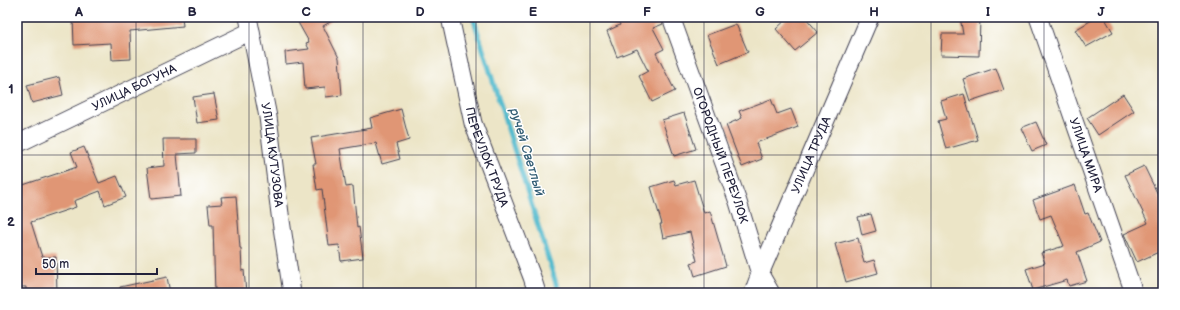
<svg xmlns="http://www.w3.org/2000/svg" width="1180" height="310" font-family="'Balsamiq Sans',sans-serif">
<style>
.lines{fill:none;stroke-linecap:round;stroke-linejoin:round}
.stream{stroke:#4fb9cc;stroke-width:5}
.building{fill:#e09674}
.minor-casing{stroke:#403f50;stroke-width:19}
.minor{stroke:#fff;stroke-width:17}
.grid{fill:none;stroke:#22223b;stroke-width:1;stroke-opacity:0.55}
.labels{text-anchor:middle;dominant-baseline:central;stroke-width:3;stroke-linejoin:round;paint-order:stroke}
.street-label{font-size:12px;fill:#22223b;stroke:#fff}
.water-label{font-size:13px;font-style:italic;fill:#345e75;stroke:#fff}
.neatline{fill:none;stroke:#22223b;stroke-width:1.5}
.grid-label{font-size:13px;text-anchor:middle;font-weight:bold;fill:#22223b}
</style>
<rect width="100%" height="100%" fill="#fff"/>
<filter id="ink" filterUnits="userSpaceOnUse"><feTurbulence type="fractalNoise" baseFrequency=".025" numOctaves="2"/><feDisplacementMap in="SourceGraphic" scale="8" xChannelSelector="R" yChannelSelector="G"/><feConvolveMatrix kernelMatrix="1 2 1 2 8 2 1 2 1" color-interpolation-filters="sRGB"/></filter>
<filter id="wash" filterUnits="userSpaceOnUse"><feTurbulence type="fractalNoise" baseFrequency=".012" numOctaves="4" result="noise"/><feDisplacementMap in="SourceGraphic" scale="16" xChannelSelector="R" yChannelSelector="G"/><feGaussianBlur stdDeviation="0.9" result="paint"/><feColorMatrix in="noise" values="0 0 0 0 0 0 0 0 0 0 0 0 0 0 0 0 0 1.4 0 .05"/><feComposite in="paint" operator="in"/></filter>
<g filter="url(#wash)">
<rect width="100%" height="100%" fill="#ece5c7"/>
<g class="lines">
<path class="stream" d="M 473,17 L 559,293"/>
</g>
<g id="blocks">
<path class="building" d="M 73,17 L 182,17 L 183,26 L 130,31 L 131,59 L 112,60 L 111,43 L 74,45 Z
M 295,17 L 339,17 L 323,26 L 339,58 L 342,95 L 326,97 L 325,87 L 305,89 L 303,62 L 286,64 L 285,52 L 309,49 L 306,43 L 309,42 Z
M 617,17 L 661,17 L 663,24 L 653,28 L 664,49 L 656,53 L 675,91 L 652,102 L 639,76 L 648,71 L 637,49 L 617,57 L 607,31 L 620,25 Z
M 789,17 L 805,17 L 818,32 L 795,51 L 776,29 Z
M 960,17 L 980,17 L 979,56 L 941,55 L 942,34 L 963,34 Z
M 1097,17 L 1104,17 L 1113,32 L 1086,47 L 1075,30 Z
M 736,24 L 748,52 L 719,64 L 707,35 Z
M 996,68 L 1004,90 L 970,101 L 963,79 Z
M 59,77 L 63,95 L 32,103 L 27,85 Z
M 214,94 L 219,120 L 197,123 L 193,97 Z
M 964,94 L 978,140 L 946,149 L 938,121 L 946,119 L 941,101 Z
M 1123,94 L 1134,111 L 1098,135 L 1087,118 Z
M 771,99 L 777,114 L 791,109 L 798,127 L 756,143 L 762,159 L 742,167 L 726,125 L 742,118 L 739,111 Z
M 401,109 L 409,140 L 396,144 L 400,159 L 382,164 L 376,143 L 340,149 L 346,187 L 353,186 L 357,228 L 359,227 L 363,258 L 341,261 L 339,245 L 329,246 L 322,189 L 317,190 L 313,164 L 316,164 L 311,138 L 372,128 L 370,118 Z
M 684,113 L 696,149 L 674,156 L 662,120 Z
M 1036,122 L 1046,145 L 1032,151 L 1021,128 Z
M 163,139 L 196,139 L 196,153 L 177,154 L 181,196 L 151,199 L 147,168 L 164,166 Z
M 84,147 L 99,183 L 117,176 L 126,197 L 105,205 L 100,191 L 74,201 L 76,207 L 31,222 L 42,257 L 56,257 L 57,293 L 26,293 L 26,287 L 17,287 L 17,187 L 77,167 L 71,152 Z
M 1144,166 L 1163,205 L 1163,250 L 1137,262 L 1124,234 L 1148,223 L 1125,175 Z
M 674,180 L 676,185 L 694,180 L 704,213 L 710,211 L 726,266 L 695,276 L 691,263 L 697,261 L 690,232 L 663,238 L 660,224 L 662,224 L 651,187 Z
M 1075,185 L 1085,214 L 1088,213 L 1100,242 L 1077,252 L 1087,281 L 1069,286 L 1067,280 L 1033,290 L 1026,269 L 1045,263 L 1041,253 L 1064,246 L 1051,215 L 1040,219 L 1033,200 Z
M 236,196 L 240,248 L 241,248 L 242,271 L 244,270 L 246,293 L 215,293 L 213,225 L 210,225 L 208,205 L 222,204 L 221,197 Z
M 871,214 L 876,231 L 862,235 L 858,217 Z
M 858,238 L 864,263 L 874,260 L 878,273 L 846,282 L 835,244 Z
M 167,277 L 170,293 L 121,293 L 120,287 Z"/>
</g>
</g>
<g filter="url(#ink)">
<use href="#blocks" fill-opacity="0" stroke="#403f50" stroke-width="1"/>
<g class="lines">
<defs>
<g id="minor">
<path id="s1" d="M 248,17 L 268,117 L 280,214 L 292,293"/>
<path id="s2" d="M 450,17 L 473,123 L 532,277 L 537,293"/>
<path id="s3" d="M 671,17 L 738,202 L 760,274 L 771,293"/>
<path id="s4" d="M 1038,17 L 1134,293"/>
<path id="s5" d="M 17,144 L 251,31"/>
<path id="s6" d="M 753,293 L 760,274 L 870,17"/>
</g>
</defs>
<use href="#minor" class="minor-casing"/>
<use href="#minor" class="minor"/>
</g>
</g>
<path class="grid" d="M 136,17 L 136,293M 249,17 L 249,293M 363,17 L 363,293M 476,17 L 476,293M 590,17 L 590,293M 704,17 L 704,293M 817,17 L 817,293M 931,17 L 931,293M 1044,17 L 1044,293M 17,155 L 1163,155"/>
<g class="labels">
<g class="street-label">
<text stroke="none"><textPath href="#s5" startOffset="130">УЛИЦА БОГУНА</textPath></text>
<text stroke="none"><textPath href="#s1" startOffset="140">УЛИЦА КУТУЗОВА</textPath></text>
<text stroke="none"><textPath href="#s6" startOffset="150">УЛИЦА ТРУДА</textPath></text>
<text stroke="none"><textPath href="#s4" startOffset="146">УЛИЦА МИРА</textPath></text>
<text stroke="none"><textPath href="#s3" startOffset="147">ОГОРОДНЫЙ ПЕРЕУЛОК</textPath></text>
<text stroke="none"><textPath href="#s2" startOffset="145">ПЕРЕУЛОК ТРУДА</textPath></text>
</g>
<g class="water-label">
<text transform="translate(527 152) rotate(73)">ручей Светлый</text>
</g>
</g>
<rect width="1180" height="310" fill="none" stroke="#fff" stroke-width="44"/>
<path d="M36 268v6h121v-6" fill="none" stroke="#22223b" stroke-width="2"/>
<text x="42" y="268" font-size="12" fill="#22223b" stroke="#ffffff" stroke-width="3" paint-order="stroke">50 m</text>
<rect x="22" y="22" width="1136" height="266" class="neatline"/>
<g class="grid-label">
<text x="79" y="16">A</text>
<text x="192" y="16">B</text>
<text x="306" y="16">C</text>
<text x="420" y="16">D</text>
<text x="533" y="16">E</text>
<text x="647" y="16">F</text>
<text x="760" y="16">G</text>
<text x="874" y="16">H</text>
<text x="988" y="16">I</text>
<text x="1101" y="16">J</text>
<text x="11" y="93">1</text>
<text x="11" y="226">2</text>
</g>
</svg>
